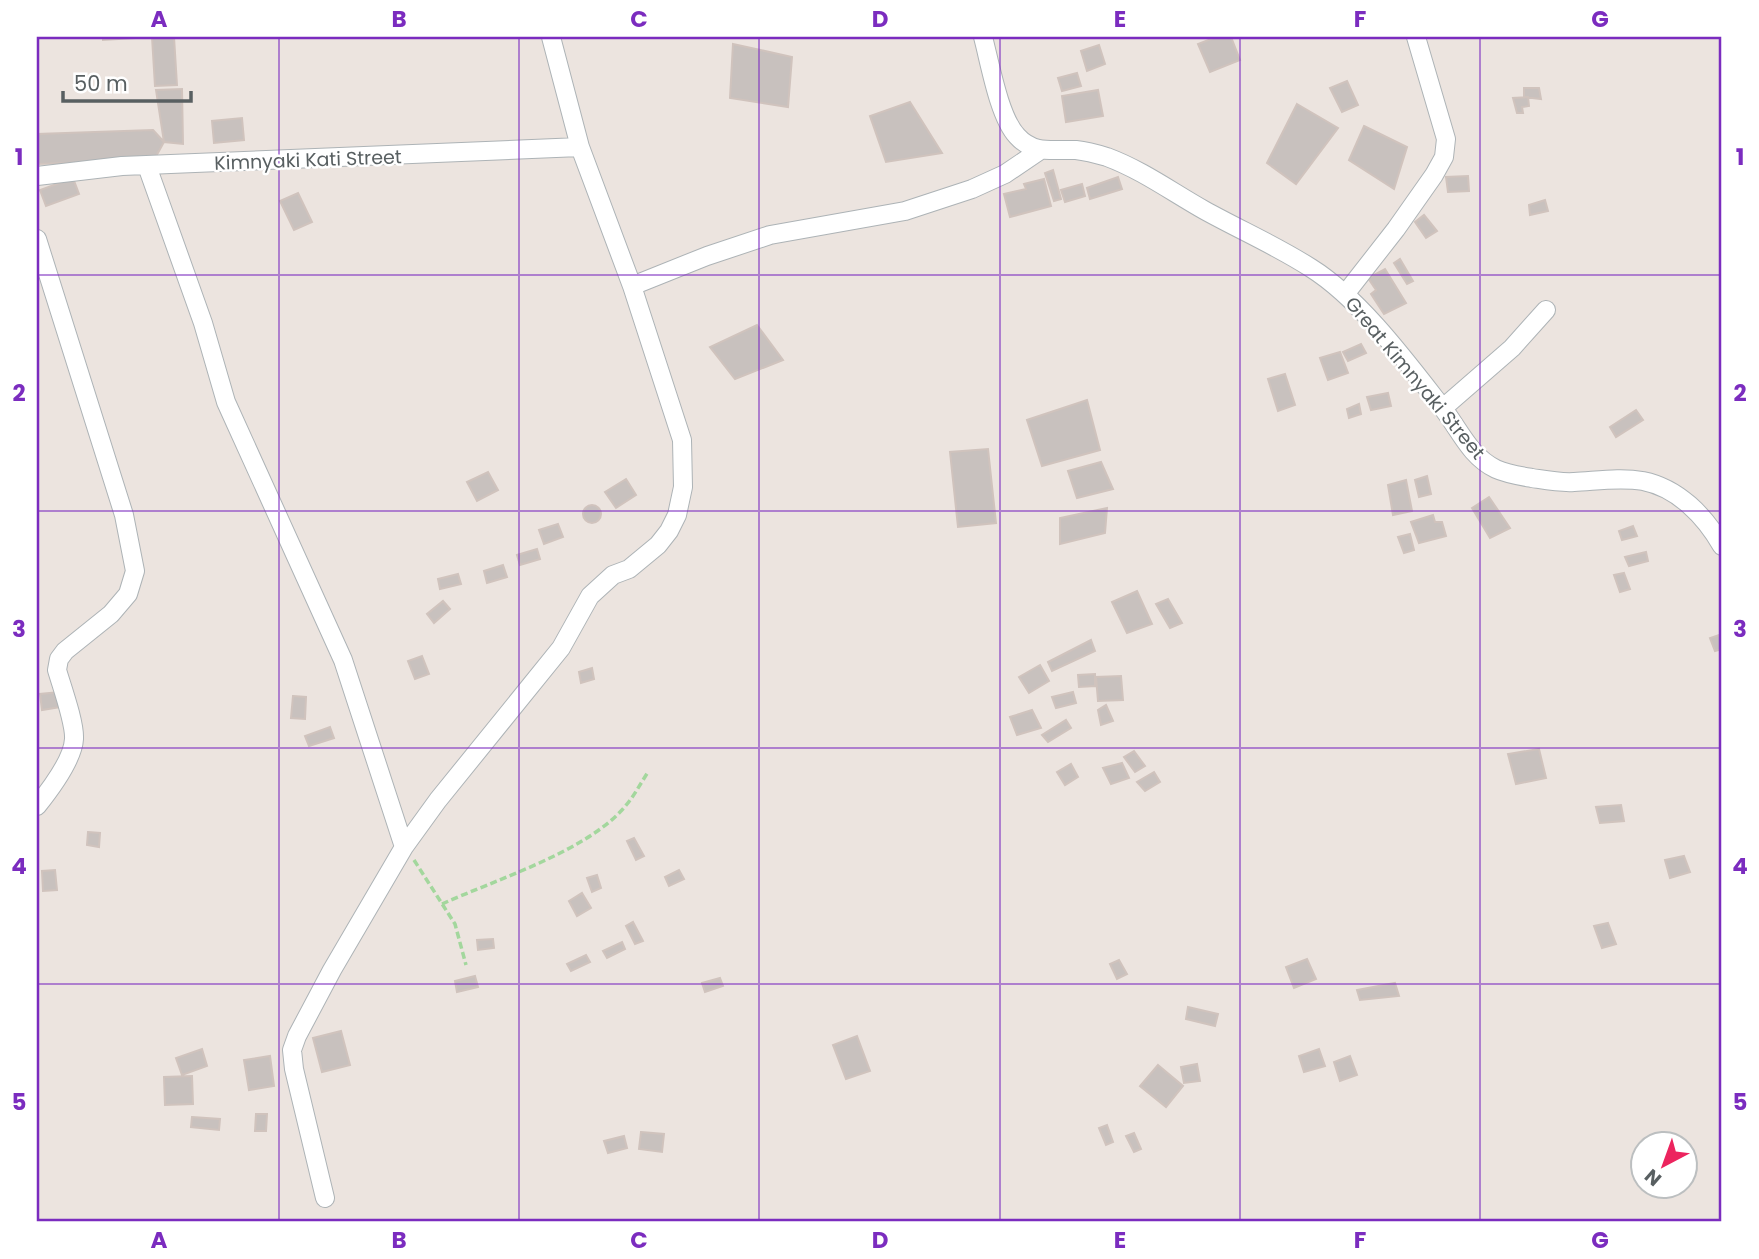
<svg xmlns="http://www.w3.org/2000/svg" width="1759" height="1259" font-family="Poppins,sans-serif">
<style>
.building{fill:#c8c1be;stroke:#d0c3bd;stroke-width:2}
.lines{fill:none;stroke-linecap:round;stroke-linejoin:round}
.minor-casing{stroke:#adb3b6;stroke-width:20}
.path{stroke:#a3d79d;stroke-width:3.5;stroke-dasharray:7 3.5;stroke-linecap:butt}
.minor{stroke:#fff;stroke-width:18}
.grid{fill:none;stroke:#7b2cbf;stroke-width:2;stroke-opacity:0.55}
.labels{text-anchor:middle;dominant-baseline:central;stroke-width:5;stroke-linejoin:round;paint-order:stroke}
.street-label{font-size:19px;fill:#585f61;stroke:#fff}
.neatline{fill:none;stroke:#7b2cbf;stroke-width:2.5}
.grid-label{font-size:23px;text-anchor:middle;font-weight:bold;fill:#7b2cbf}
</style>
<rect width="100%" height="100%" fill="#ece4df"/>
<path class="building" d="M 103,37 L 174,37 L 177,85 L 155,86 L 152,37 L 103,40 Z
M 1216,37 L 1231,37 L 1240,60 L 1210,72 L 1198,44 Z
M 733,44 L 792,57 L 788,107 L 730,98 Z
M 1099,45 L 1105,64 L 1087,71 L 1081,51 Z
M 1077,73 L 1081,86 L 1062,91 L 1058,78 Z
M 1347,81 L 1358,105 L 1342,112 L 1330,88 Z
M 1524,88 L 1539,88 L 1541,99 L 1524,97 Z
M 182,89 L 183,144 L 164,142 L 156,90 Z
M 1098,90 L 1103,116 L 1066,122 L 1062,96 Z
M 1528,97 L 1529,106 L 1522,107 L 1523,113 L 1517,113 L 1513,98 Z
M 910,102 L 942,153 L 886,162 L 870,116 Z
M 1297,104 L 1338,128 L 1296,184 L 1267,163 Z
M 242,118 L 244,140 L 214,143 L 212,121 Z
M 1364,126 L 1407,147 L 1394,189 L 1349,160 Z
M 153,130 L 164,142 L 154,160 L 37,164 L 37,134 Z
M 1053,170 L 1061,199 L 1054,201 L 1045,173 Z
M 1468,176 L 1469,191 L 1448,192 L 1446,177 Z
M 1118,177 L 1122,189 L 1090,199 L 1087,188 Z
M 73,178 L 79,194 L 46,206 L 40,190 Z
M 1044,179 L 1051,206 L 1010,217 L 1004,194 L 1026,189 L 1024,184 Z
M 1082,184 L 1085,196 L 1065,202 L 1061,190 Z
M 298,193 L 312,222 L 294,230 L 280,201 Z
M 1545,200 L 1548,211 L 1530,215 L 1529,205 Z
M 1424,215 L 1437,231 L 1426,238 L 1415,222 Z
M 1400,259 L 1413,281 L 1407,284 L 1394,263 Z
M 1385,269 L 1406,303 L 1384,314 L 1371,294 L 1376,290 L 1368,278 Z
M 757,325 L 783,360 L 735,379 L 710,347 Z
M 1361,344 L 1366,353 L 1348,361 L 1343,352 Z
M 1340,352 L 1348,373 L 1328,380 L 1320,358 Z
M 1285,374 L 1295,405 L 1278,411 L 1268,379 Z
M 1388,393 L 1391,406 L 1371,410 L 1367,397 Z
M 1087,400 L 1100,450 L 1042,466 L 1027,420 Z
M 1359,404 L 1361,414 L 1349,418 L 1347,409 Z
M 1636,410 L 1643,420 L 1616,437 L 1610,427 Z
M 988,449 L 996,523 L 958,527 L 950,452 Z
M 1101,462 L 1113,489 L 1077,498 L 1068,471 Z
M 488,472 L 498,490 L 477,501 L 467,482 Z
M 1427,476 L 1431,494 L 1419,497 L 1415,480 Z
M 626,479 L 636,495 L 616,508 L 605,492 Z
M 1406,480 L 1412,511 L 1393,515 L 1388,485 Z
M 1489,497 L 1510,528 L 1490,538 L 1472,508 Z
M583 514a9 9 0 1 1 18 0a9 9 0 1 1-18 0Z
M 1107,508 L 1105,533 L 1060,544 L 1060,518 Z
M 1433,515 L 1435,522 L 1442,522 L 1446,536 L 1419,543 L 1411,522 Z
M 558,524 L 563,537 L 544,544 L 539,530 Z
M 1633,526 L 1637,536 L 1622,540 L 1619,531 Z
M 1410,534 L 1414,550 L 1404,553 L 1398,537 Z
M 537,549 L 540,559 L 520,565 L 517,555 Z
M 1646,552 L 1648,561 L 1629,566 L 1625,557 Z
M 503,565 L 507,577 L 487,583 L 484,571 Z
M 1624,573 L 1630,589 L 1620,592 L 1614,575 Z
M 458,574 L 461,584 L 440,589 L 438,579 Z
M 1137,591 L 1152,624 L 1127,633 L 1112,602 Z
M 1168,599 L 1182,623 L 1170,628 L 1156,604 Z
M 443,601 L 450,609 L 434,623 L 427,614 Z
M 1719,635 L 1722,649 L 1715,651 L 1710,638 Z
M 1091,640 L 1095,651 L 1052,671 L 1048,662 Z
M 422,656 L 429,674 L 415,679 L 408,661 Z
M 1040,665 L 1049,681 L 1029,693 L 1019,677 Z
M 592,668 L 594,679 L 581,683 L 579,672 Z
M 1095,674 L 1095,686 L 1079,687 L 1078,675 Z
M 1121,676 L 1123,700 L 1098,701 L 1096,677 Z
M 59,692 L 61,707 L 42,710 L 40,694 Z
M 1073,692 L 1076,703 L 1056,708 L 1052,697 Z
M 293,696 L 306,697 L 305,719 L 291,718 Z
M 1106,705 L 1113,721 L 1101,725 L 1098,710 Z
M 1032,710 L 1041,728 L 1017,735 L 1010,717 Z
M 1066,720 L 1071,728 L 1048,742 L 1042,735 Z
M 330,727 L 334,738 L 309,746 L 305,736 Z
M 1539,749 L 1546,778 L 1516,784 L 1508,754 Z
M 1134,751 L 1145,766 L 1135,772 L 1124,757 Z
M 1122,763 L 1129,778 L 1111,784 L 1103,768 Z
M 1071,764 L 1078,777 L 1065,785 L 1057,772 Z
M 1154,772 L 1160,782 L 1145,791 L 1137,782 Z
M 1621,805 L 1624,821 L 1600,823 L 1596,807 Z
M 88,832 L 100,833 L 99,847 L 87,845 Z
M 634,838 L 644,856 L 636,860 L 627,841 Z
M 1684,856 L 1690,872 L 1670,878 L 1665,860 Z
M 55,870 L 57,890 L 43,891 L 42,871 Z
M 679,870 L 684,879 L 669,886 L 665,877 Z
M 597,875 L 601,888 L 592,892 L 587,878 Z
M 582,893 L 591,908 L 577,916 L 569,901 Z
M 633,922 L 643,941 L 635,944 L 626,926 Z
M 1608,923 L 1616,944 L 1602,948 L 1594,926 Z
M 493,939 L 494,948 L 478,950 L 477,940 Z
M 622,942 L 625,949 L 607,958 L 603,951 Z
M 586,955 L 590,962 L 571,971 L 567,964 Z
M 1307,959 L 1316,979 L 1294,988 L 1286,967 Z
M 1119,960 L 1127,974 L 1117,979 L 1110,964 Z
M 475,976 L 478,987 L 457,992 L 455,981 Z
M 720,978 L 723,986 L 705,992 L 702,983 Z
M 1395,983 L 1399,996 L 1360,1000 L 1357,990 Z
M 1188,1007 L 1218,1014 L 1215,1026 L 1186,1019 Z
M 341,1031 L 350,1065 L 322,1072 L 313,1038 Z
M 857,1036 L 870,1071 L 846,1079 L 833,1045 Z
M 202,1049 L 207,1066 L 182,1075 L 176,1058 Z
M 1319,1049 L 1325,1066 L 1304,1072 L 1299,1056 Z
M 270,1056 L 274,1086 L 249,1090 L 244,1060 Z
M 1350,1056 L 1357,1075 L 1340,1081 L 1334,1062 Z
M 1197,1064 L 1200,1081 L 1184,1083 L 1181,1067 Z
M 1158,1065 L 1183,1086 L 1166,1107 L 1140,1086 Z
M 192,1076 L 193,1104 L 165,1105 L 164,1077 Z
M 256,1114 L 267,1114 L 266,1131 L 255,1131 Z
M 192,1117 L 220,1119 L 219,1130 L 191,1127 Z
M 1107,1125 L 1113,1142 L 1106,1145 L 1099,1128 Z
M 641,1132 L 664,1134 L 662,1152 L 639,1149 Z
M 1134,1133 L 1141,1149 L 1134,1152 L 1126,1136 Z
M 624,1136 L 627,1148 L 608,1153 L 604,1141 Z"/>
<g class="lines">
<defs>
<path id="minor" d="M 983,37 C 990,63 999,117 1017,136 C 1034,155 1053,149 1076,150 C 1085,151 1097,154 1107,157 C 1142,170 1172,192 1204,210 C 1240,230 1277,246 1311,268 C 1359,298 1406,361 1441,406 C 1459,428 1469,456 1496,469 C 1507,474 1520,476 1532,478 C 1545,480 1560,483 1574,482 C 1596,481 1620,477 1643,481 C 1678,488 1705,516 1722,546
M 147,166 L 203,323 L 226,402 L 343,660 L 404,847
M 37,176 L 122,166 L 580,147
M 37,239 L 124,515 L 135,571 L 128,594 L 111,614 L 65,651 L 59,659 L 57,670 C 62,687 75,723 74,739 C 73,759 49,791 37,806
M 632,286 L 707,256 L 770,235 L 905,211 L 972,189 L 1005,174 L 1039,151
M 1346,293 L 1396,229 L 1434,175 L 1444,157 L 1446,139 L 1416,37
M 1443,408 L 1512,348 L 1546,310
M 325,1198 L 294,1069 L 292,1050 L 297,1036 L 332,970 L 404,847 L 438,800 L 561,648 L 590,596 L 613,575 L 629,569 L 658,545 L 669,531 L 677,515 L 683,487 L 682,440 L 632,286 L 580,147 L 551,37"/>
</defs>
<use href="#minor" class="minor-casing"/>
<path class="path" d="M 414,860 L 455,924 L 466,965
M 442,904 C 495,880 581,853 620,812 C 632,800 639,786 648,772"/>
<use href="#minor" class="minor"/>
</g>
<path class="grid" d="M 279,37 L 279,1222M 519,37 L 519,1222M 759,37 L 759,1222M 1000,37 L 1000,1222M 1240,37 L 1240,1222M 1480,37 L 1480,1222M 37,275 L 1722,275M 37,511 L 1722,511M 37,748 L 1722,748M 37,984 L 1722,984"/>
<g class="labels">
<g class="street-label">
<text transform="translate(308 160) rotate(-2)">Kimnyaki Kati Street</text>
<text transform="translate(1415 378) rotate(50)">Great Kimnyaki Street</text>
</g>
</g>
<rect width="1759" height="1259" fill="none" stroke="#ffffff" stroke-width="77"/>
<g transform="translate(1664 1165) rotate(221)"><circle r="33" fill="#ffffff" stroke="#bcbfc0" stroke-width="2"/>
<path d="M0-5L12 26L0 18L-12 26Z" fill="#ec245e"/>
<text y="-10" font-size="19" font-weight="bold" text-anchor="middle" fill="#585f61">N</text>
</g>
<path d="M63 91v10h128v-10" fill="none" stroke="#585f61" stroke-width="3.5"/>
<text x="74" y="91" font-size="21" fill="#585f61" stroke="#ffffff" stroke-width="5" paint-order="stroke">50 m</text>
<rect x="38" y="38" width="1682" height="1182" class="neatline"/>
<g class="grid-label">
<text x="159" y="27">A</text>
<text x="399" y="27">B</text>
<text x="639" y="27">C</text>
<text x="880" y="27">D</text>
<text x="1120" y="27">E</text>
<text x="1360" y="27">F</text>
<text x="1600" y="27">G</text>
<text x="19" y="165">1</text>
<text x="1740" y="165">1</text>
<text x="19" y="401">2</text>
<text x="1740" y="401">2</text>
<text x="19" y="637">3</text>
<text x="1740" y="637">3</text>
<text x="19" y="874">4</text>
<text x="1740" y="874">4</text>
<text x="19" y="1110">5</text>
<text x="1740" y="1110">5</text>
<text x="159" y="1248">A</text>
<text x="399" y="1248">B</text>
<text x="639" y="1248">C</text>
<text x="880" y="1248">D</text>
<text x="1120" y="1248">E</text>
<text x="1360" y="1248">F</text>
<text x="1600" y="1248">G</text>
</g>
</svg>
